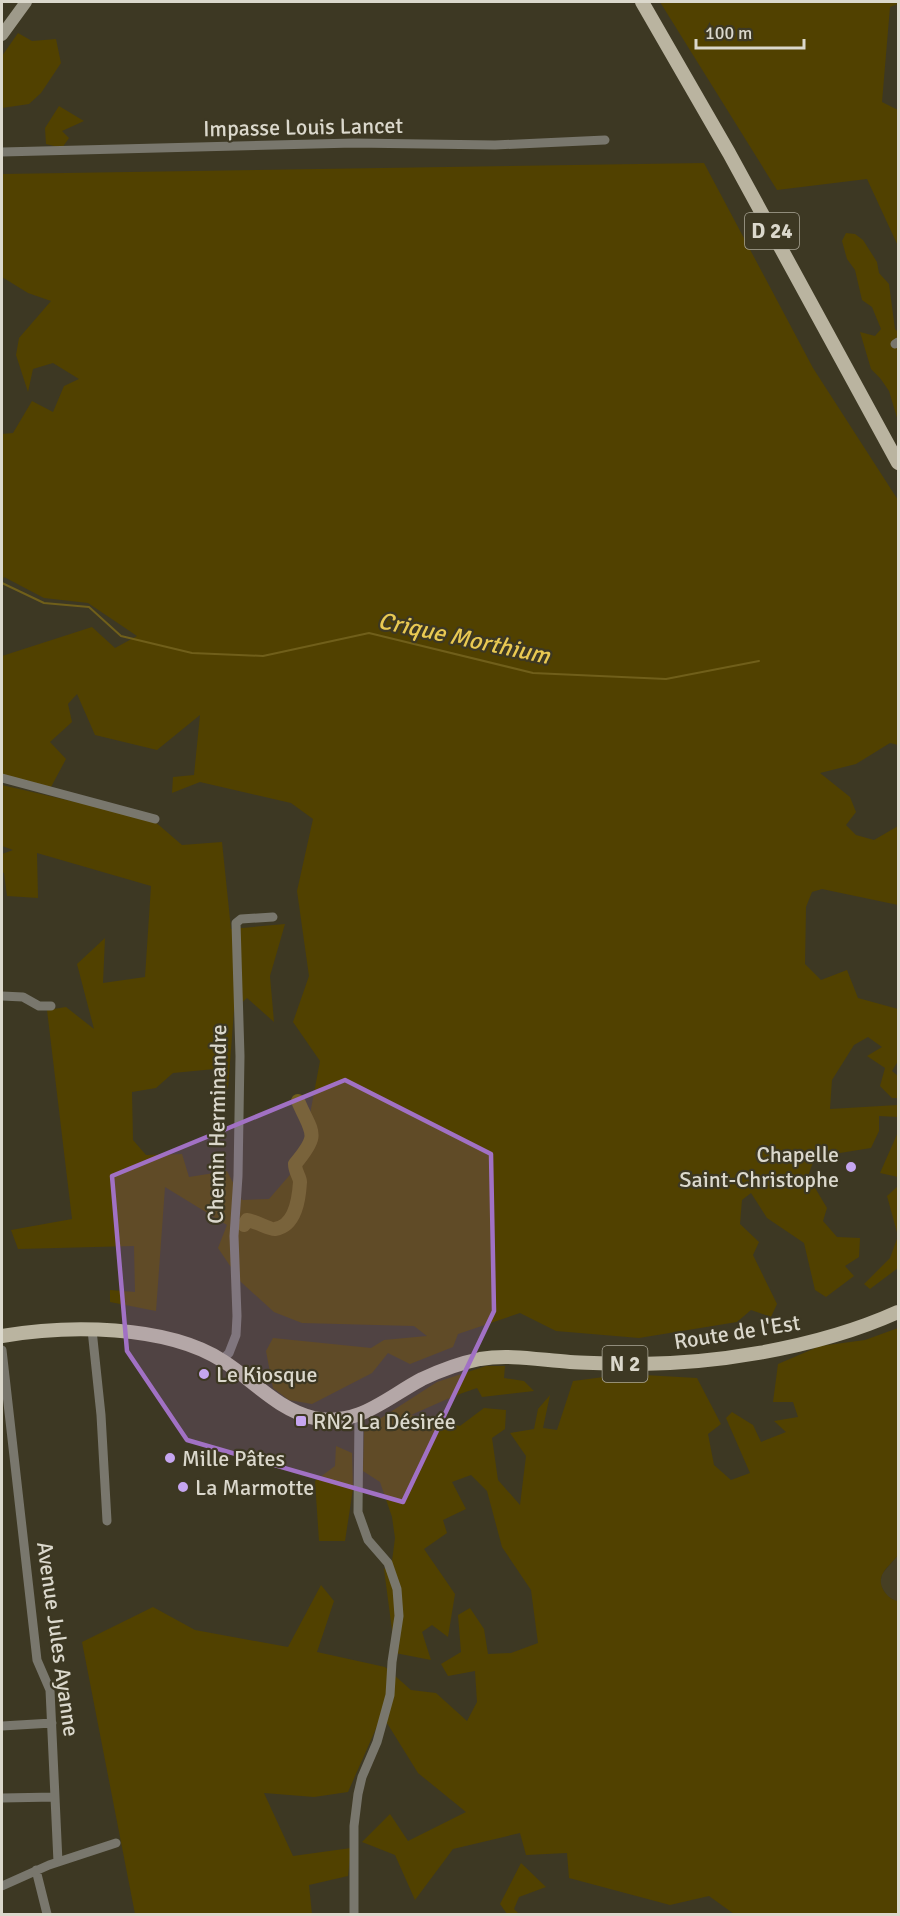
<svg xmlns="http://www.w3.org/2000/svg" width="900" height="1916" font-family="Signika,sans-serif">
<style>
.built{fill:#463f23}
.green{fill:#514100}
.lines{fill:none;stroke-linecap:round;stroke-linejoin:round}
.stream{stroke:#705f1a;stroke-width:2}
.river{stroke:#705f1a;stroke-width:14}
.street{stroke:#79776d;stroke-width:9}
.secondary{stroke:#9e9a8a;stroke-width:12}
.primary{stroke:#bab4a0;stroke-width:14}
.marked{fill:#a171c4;fill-opacity:0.2;stroke:#a171c4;stroke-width:4.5;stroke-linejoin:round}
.poi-dot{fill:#c6a6f0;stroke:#3d3823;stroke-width:2}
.labels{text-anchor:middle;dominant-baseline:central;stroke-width:4.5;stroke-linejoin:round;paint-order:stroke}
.shield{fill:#3d3823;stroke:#aca899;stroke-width:1.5}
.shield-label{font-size:21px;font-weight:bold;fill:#dbd8cc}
.street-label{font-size:22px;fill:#dbd8cc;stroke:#3d3823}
.poi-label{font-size:22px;fill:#dbd8cc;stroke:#3d3823;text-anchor:start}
.water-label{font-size:24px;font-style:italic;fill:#e9c952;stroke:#3d3823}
</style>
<rect width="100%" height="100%" fill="#3d3823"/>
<path class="built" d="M 898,1555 L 898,1601 L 895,1601 L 887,1596 L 880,1584 L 882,1574 Z"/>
<path class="green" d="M 660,2 L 898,2 L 898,4 L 890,7 L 882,102 L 898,110 L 898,246 L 867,179 L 777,190 Z
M 18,33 L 32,41 L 56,39 L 61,63 L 41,93 L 29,104 L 2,108 L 2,56 Z
M 59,106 L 84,121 L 62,131 L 69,138 L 62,148 L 46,144 L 45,128 Z
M 704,163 L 813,368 L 898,500 L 898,745 L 890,743 L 856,764 L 820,773 L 850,797 L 856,812 L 846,825 L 856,835 L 874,840 L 898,826 L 898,905 L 822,889 L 812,892 L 806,907 L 805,964 L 821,980 L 847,970 L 858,998 L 898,1009 L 898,1061 L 892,1071 L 898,1076 L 898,1098 L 892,1098 L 880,1086 L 885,1068 L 867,1056 L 882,1047 L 868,1037 L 854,1045 L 832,1080 L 830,1109 L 898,1105 L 898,1117 L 879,1116 L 879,1131 L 871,1148 L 815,1157 L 808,1176 L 827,1208 L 823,1221 L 837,1237 L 860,1238 L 859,1257 L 845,1266 L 854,1276 L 826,1297 L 815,1290 L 804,1243 L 767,1218 L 751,1193 L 742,1200 L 740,1224 L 759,1242 L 753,1255 L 777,1304 L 771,1317 L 751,1310 L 737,1322 L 639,1338 L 556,1331 L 520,1313 L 458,1334 L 453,1347 L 410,1364 L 388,1353 L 372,1373 L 312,1404 L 289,1400 L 273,1388 L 266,1351 L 273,1338 L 371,1348 L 384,1340 L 427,1336 L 414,1326 L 302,1323 L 274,1312 L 241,1282 L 218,1248 L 227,1225 L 165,1187 L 156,1311 L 110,1302 L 110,1290 L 135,1292 L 134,1246 L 18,1249 L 11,1230 L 72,1219 L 47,1010 L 66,1007 L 94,1029 L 77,964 L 105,938 L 103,983 L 145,977 L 151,886 L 37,853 L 38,898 L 7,896 L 4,873 L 2,872 L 2,854 L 13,850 L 2,846 L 2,785 L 153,820 L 182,845 L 222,842 L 231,929 L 285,924 L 270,976 L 274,1022 L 247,998 L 234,1010 L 228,1089 L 215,1069 L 173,1073 L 156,1088 L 132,1092 L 133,1140 L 146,1155 L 182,1154 L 189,1177 L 227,1171 L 242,1200 L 269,1199 L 301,1162 L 320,1061 L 293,1022 L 309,976 L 297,891 L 313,819 L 291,803 L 200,782 L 172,793 L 173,777 L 194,775 L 200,715 L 157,750 L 95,735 L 77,694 L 68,704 L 72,722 L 50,742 L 66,759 L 51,787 L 2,775 L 2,656 L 92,627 L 115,648 L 137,636 L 88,603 L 44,598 L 4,577 L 2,581 L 2,434 L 13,433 L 32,401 L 53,412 L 64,386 L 79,379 L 53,363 L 33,369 L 28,392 L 16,355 L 19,338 L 51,301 L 28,293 L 2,277 L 2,174 Z
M 846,233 L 855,234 L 863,240 L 877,262 L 879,273 L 889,284 L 895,329 L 898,332 L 898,421 L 889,391 L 880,378 L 871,369 L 860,332 L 875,336 L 881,329 L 872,307 L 862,300 L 855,270 L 847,259 L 842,241 Z
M 898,1132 L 898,1177 L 880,1173 Z
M 898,1186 L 898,1268 L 870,1289 L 864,1284 L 890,1258 L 898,1236 L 887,1196 Z
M 898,1328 L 898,1555 C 894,1561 885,1568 882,1575 C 877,1586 888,1600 898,1601 L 898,1914 L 734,1914 L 709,1896 L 670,1905 L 569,1878 L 567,1853 L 526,1855 L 520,1833 L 453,1849 L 415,1900 L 395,1855 L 362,1842 L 390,1814 L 408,1841 L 466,1812 L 418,1773 L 382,1715 L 348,1792 L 314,1797 L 264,1793 L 293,1856 L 351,1848 L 348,1876 L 309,1885 L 312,1914 L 135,1914 L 82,1642 L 153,1607 L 195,1630 L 288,1647 L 321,1585 L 334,1601 L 317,1652 L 385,1667 L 411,1690 L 436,1693 L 467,1721 L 477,1702 L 475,1671 L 448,1676 L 441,1664 L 461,1652 L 458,1615 L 470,1608 L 484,1629 L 488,1654 L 511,1653 L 538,1643 L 531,1590 L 502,1547 L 487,1491 L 471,1475 L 452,1482 L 466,1509 L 443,1520 L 447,1533 L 424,1549 L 455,1594 L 448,1637 L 432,1625 L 422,1632 L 431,1660 L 395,1653 L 384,1569 L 392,1561 L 395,1538 L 392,1517 L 380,1482 L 363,1471 L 364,1429 L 437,1382 L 486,1366 L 505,1366 L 504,1378 L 524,1381 L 534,1391 L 482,1397 L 477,1388 L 454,1396 L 411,1415 L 460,1426 L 484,1408 L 506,1410 L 505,1429 L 492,1438 L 498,1480 L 520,1505 L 526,1456 L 510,1433 L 534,1429 L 538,1409 L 550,1395 L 543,1428 L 557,1430 L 573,1381 L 627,1374 L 697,1378 L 721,1424 L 708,1434 L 714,1465 L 731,1480 L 750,1473 L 726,1418 L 732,1412 L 753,1425 L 761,1442 L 786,1432 L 774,1421 L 798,1417 L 793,1402 L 773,1402 L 778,1364 L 820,1346 L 865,1340 Z
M 336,1446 L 352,1453 L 353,1489 L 345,1541 L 319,1541 L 315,1481 L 335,1466 Z
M 521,1863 L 546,1887 L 519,1897 L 514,1909 L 519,1914 L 507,1914 L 500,1904 Z"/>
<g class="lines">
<path class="stream" d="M 2,583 L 44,603 L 89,607 L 121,636 L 192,653 L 263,656 L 369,633 L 533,673 L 666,679 L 759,661"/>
<path class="river" d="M 244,1225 L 247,1220 C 256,1221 270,1230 275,1229 C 296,1226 299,1198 300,1182 C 300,1177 295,1172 295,1164 C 321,1133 312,1134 298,1101"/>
<path class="street" d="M 2,152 L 354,143 L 495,145 L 605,140
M 895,344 L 898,342
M 2,778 L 155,819
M 2,996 L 23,997 L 39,1006 L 51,1006
M 92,1330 L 101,1415 L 107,1521
M 2,1350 L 37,1660 L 50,1690 L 58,1862
M 222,1360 L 229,1353 L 236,1335 L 237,1316 L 234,1236 L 238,1176 L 240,1056 L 236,923 L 241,919 L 273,917
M 2,1726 L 52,1723
M 2,1798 L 55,1797
M 36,1870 L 47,1914
M 2,1886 L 49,1865 L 116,1843
M 354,1914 L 354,1826 L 358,1794 L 362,1777 L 377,1742 L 390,1695 L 392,1662 L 399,1616 L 397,1589 L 388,1563 L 368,1540 L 358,1512 L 359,1416"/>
<path class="secondary" d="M 2,35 L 26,2"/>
<path class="primary" d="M 642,2 L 729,153 L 898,463
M 2,1336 C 66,1325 166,1324 223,1361 C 253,1380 278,1410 314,1418 C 358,1427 386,1398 422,1379 C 441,1370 460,1363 480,1359 C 510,1354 540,1360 570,1362 C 585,1363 601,1363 617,1364 C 707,1366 816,1349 898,1312"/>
</g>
<path class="marked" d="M 345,1080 L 491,1154 L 494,1311 L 403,1502 L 187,1440 L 127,1351 L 112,1176 Z"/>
<g class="poi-dot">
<circle cx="851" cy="1167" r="6"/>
<circle cx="204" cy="1374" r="6"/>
<rect x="295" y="1415" width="12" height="12" rx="3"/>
<circle cx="170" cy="1458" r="6"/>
<circle cx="183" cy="1487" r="6"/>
</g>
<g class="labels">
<g class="shield">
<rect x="745" y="213" width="54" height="36" rx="4.5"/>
<rect x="602.5" y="1346" width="45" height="36" rx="4.5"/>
</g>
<g class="shield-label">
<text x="772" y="231">D 24</text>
<text x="625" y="1364">N 2</text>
</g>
<g class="street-label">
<text transform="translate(303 127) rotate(-1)">Impasse Louis Lancet</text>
<text transform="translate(217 1124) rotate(-89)">Chemin Herminandre</text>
<text transform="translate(737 1332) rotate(-9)">Route de l'Est</text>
<text transform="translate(58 1639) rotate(82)">Avenue Jules Ayanne</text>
</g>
<g class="poi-label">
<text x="839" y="1154" text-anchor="end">Chapelle<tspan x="839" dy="25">Saint-Christophe</tspan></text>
<text x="216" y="1374">Le Kiosque</text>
<text x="313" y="1421">RN2 La Désirée</text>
<text x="182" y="1458">Mille Pâtes</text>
<text x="195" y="1487">La Marmotte</text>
</g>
<g class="water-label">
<text transform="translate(464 638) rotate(12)">Crique Morthium</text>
</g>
</g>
<rect width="900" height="1916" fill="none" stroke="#dbd8cc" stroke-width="6"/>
<path d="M696 39v9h108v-9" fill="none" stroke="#dbd8cc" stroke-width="3"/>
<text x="705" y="39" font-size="18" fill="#dbd8cc" stroke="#3d3823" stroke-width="4.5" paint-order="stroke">100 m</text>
</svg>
